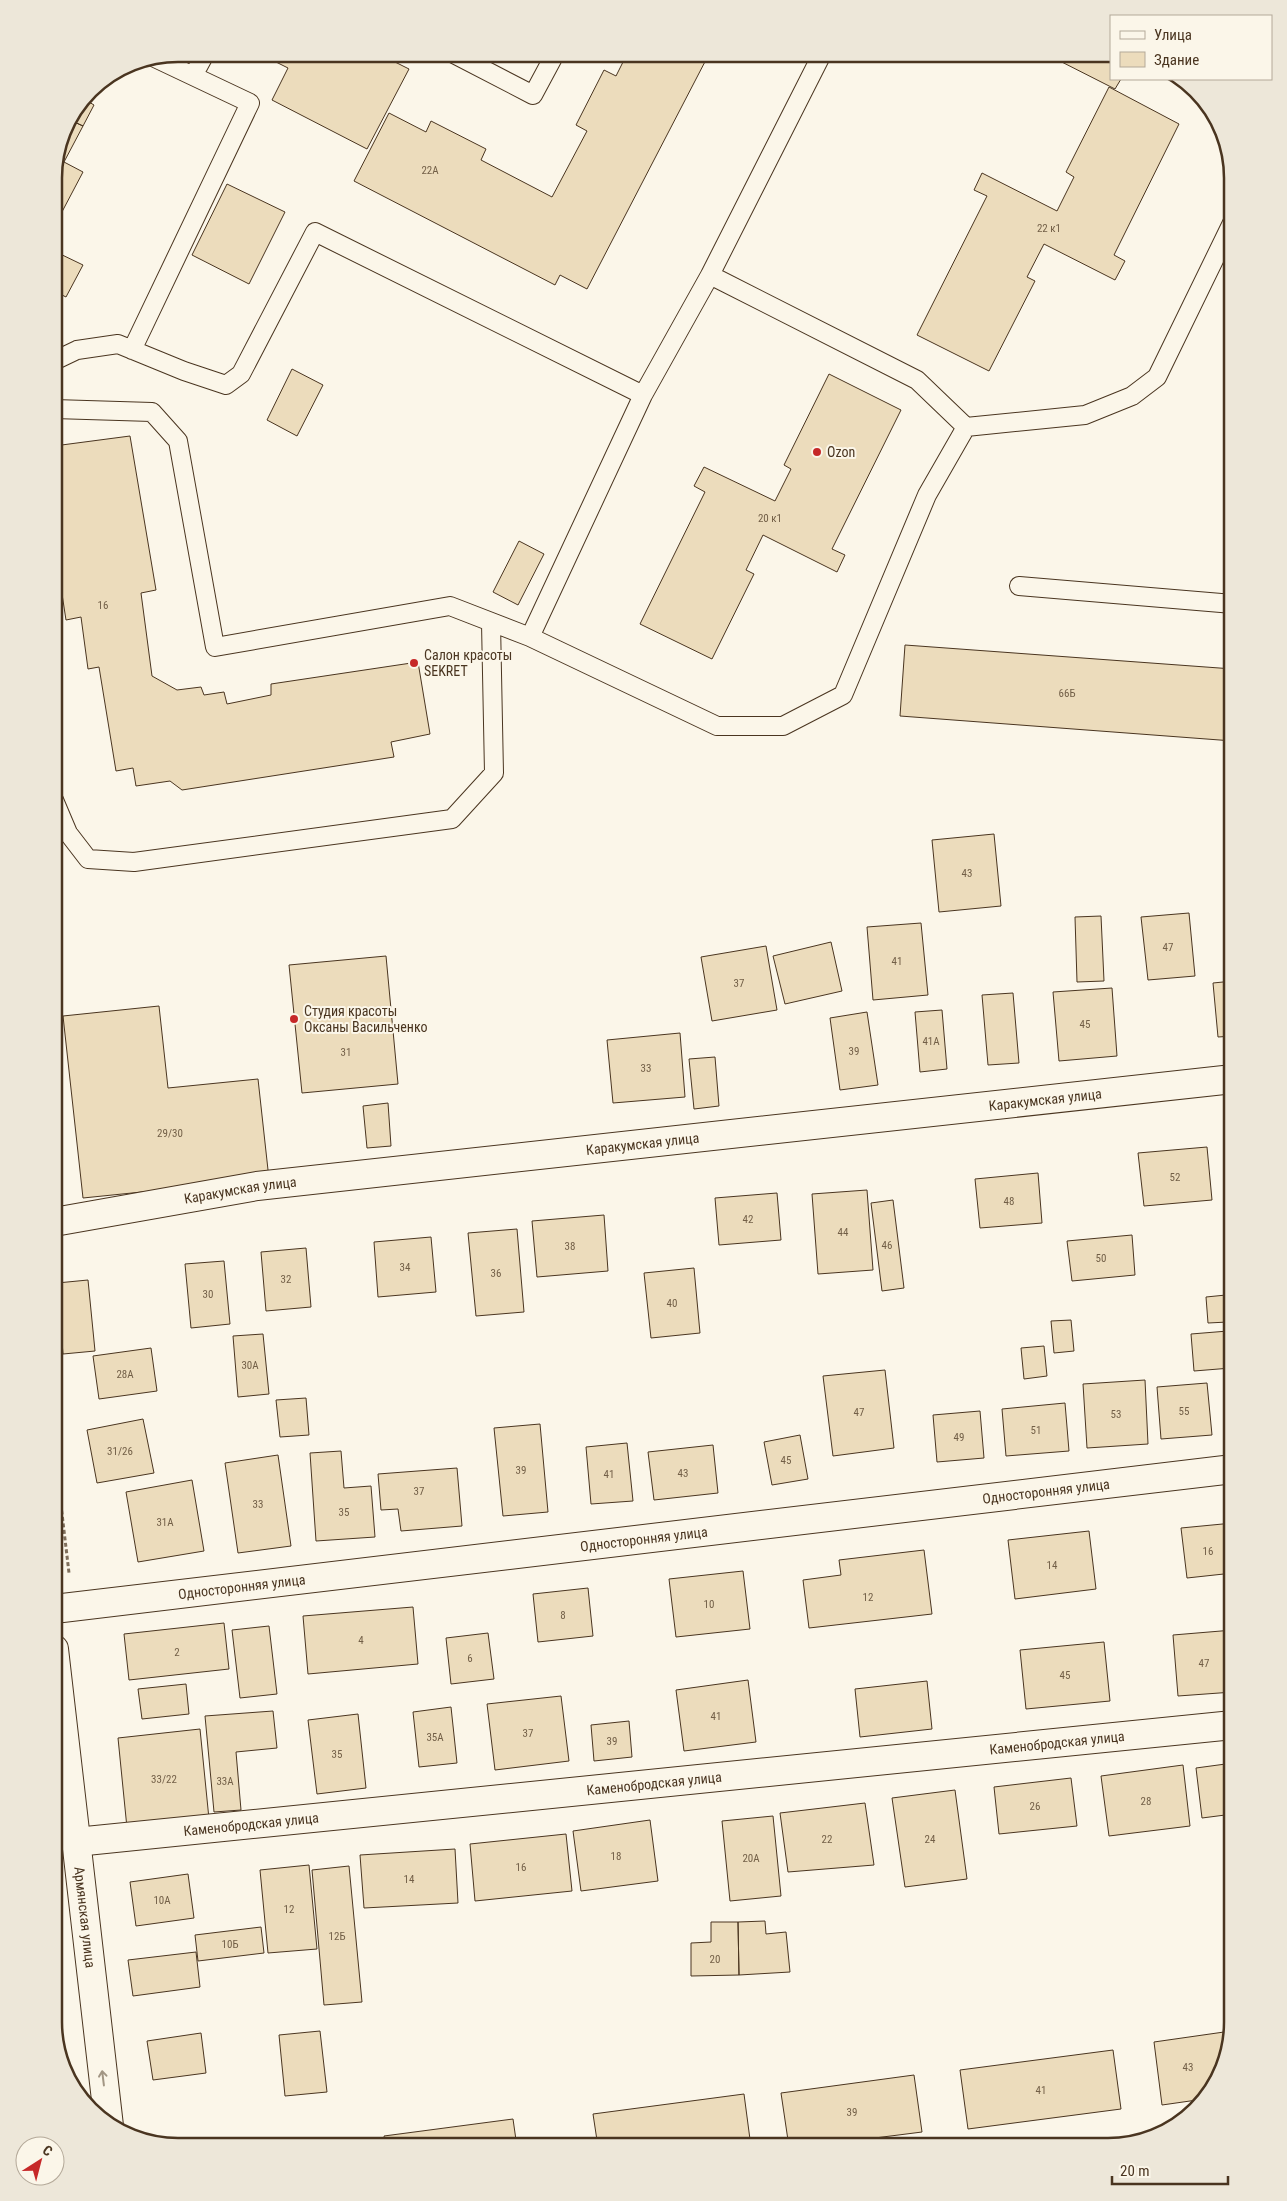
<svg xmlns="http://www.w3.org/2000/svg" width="1287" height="2201" font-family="'Roboto Condensed',sans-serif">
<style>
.building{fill:#ecdcbc;stroke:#4a3520}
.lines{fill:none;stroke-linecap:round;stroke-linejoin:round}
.lane-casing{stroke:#4a3520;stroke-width:20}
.street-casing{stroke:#4a3520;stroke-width:30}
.primary-casing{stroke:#4a3520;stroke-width:30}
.path{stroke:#7f6f5c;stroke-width:3;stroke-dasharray:4 2.5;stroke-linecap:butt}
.lane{stroke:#fbf6e9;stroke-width:18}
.street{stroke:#fbf6e9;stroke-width:28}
.primary{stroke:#fbf6e9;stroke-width:28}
.oneway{stroke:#a29684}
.poi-dot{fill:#c62828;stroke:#fbf6e9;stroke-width:2}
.labels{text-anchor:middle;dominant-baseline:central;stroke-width:4;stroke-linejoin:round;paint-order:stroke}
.number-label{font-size:11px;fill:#725f47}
.poi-label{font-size:14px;fill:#4a3520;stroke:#fbf6e9;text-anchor:start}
.street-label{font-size:14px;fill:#4a3520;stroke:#fbf6e9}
.rim{fill:none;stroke:#4a3520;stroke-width:2.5}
</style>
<rect width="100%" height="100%" fill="#fbf6e9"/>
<path class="building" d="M 280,54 L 379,54 L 409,69 L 367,149 L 272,100 L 288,68 L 276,62 Z
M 627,54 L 709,54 L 587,289 L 560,275 L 555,285 L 354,181 L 389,113 L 426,132 L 431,121 L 486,149 L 481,160 L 552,197 L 587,131 L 576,125 L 604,70 L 616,76 Z
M 1046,54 L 1111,54 L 1111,79 L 1121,79 L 1115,89 Z
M 1109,87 L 1179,124 L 1114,255 L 1125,261 L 1115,280 L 1044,244 L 1027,277 L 1035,281 L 989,371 L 917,335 L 987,196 L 974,190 L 982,173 L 1057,211 L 1074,177 L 1066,172 Z
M 84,99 L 94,105 L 83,126 L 70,120 Z
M 70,120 L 83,126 L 64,162 L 83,172 L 54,227 L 54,171 L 63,131 Z
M 227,184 L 285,212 L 249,284 L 192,255 Z
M 54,251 L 83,265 L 66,297 L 54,291 Z
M 292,369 L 323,385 L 297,436 L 267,420 Z
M 829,374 L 901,410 L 832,549 L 845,555 L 837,572 L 763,535 L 746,570 L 754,574 L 712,659 L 640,624 L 705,492 L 694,486 L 704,467 L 775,501 L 791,469 L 784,465 Z
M 130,436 L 156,590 L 141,593 L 152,676 L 177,690 L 201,687 L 204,695 L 224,692 L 227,704 L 271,695 L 271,684 L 418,662 L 430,734 L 391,742 L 394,757 L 182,790 L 170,781 L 136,786 L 133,768 L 116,771 L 99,667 L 88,669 L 81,617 L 66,620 L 54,542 L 54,488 L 57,488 L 54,446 Z
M 519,541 L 544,554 L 518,605 L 493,592 Z
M 905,645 L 1233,669 L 1233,741 L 900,716 Z
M 994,834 L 1001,906 L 939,912 L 932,840 Z
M 1189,913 L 1195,976 L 1148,980 L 1141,917 Z
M 1229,913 L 1233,913 L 1233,963 Z
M 1101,916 L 1104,981 L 1077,982 L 1075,917 Z
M 921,923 L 928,995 L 873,1000 L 867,927 Z
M 831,942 L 842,991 L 785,1004 L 773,956 Z
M 766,946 L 777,1010 L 712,1021 L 701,957 Z
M 386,956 L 398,1084 L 302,1093 L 289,965 Z
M 1233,981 L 1233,1036 L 1218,1037 L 1213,983 Z
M 1112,988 L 1117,1056 L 1059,1061 L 1053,992 Z
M 1013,993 L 1019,1063 L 988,1065 L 982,995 Z
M 159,1006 L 168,1088 L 258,1079 L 269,1179 L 83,1198 L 63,1016 Z
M 942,1010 L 947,1069 L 920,1072 L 915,1012 Z
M 867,1012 L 878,1085 L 840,1090 L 830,1018 Z
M 680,1033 L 685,1097 L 613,1103 L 607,1040 Z
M 715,1057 L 719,1106 L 694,1109 L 689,1059 Z
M 388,1103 L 391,1146 L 367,1148 L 363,1106 Z
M 1207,1147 L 1212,1200 L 1144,1206 L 1138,1153 Z
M 1038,1173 L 1042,1223 L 980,1228 L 975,1179 Z
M 867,1190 L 873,1270 L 818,1274 L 812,1194 Z
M 777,1193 L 781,1240 L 719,1245 L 715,1198 Z
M 893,1200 L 904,1288 L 882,1291 L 871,1203 Z
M 1231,1212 L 1233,1212 L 1233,1254 Z
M 604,1215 L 608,1271 L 537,1277 L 532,1221 Z
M 517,1229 L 524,1312 L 476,1316 L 468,1233 Z
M 1132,1235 L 1135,1275 L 1072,1281 L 1067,1241 Z
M 431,1237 L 436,1292 L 378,1297 L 374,1242 Z
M 306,1248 L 311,1307 L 266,1311 L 261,1252 Z
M 224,1261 L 230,1324 L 191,1328 L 185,1264 Z
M 694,1268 L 700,1333 L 651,1338 L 644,1273 Z
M 88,1280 L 95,1351 L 63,1354 L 57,1283 Z
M 1226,1295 L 1228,1322 L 1208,1323 L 1206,1297 Z
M 1071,1320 L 1074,1351 L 1054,1353 L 1051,1321 Z
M 1228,1331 L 1231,1368 L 1194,1371 L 1191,1334 Z
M 263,1334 L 269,1394 L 238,1397 L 233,1336 Z
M 1044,1346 L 1047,1376 L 1024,1379 L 1021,1348 Z
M 151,1348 L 157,1391 L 99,1399 L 93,1356 Z
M 885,1370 L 894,1448 L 833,1456 L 823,1376 Z
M 1145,1380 L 1148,1444 L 1087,1448 L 1083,1384 Z
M 1207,1383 L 1212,1435 L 1161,1439 L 1157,1387 Z
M 306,1398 L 309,1435 L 280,1437 L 276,1400 Z
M 1065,1403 L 1069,1451 L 1006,1456 L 1002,1409 Z
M 980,1411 L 984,1458 L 937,1462 L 933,1415 Z
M 143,1419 L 154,1473 L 97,1483 L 87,1430 Z
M 540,1424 L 548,1512 L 503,1516 L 494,1428 Z
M 800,1435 L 808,1479 L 772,1485 L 764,1442 Z
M 627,1443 L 633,1501 L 591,1504 L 586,1447 Z
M 713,1445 L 718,1493 L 654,1500 L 648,1452 Z
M 341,1451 L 344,1488 L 371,1486 L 375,1537 L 316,1541 L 310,1453 Z
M 278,1455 L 291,1546 L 238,1553 L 225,1463 Z
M 457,1468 L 462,1526 L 401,1531 L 398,1509 L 381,1510 L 378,1474 Z
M 192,1480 L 204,1551 L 138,1562 L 126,1492 Z
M 1233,1523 L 1233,1573 L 1187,1578 L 1181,1528 Z
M 1089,1531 L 1096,1589 L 1015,1599 L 1008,1540 Z
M 924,1550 L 932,1614 L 809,1628 L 803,1580 L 841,1575 L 839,1560 Z
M 743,1571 L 750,1629 L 676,1637 L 669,1579 Z
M 588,1588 L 593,1636 L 538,1642 L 533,1594 Z
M 413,1607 L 418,1664 L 308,1674 L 303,1616 Z
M 224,1623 L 229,1669 L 129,1680 L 124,1634 Z
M 269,1626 L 277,1694 L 240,1698 L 232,1630 Z
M 1233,1630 L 1233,1692 L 1178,1696 L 1173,1635 Z
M 488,1633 L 494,1679 L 451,1684 L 446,1638 Z
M 1104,1642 L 1110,1701 L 1026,1709 L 1020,1650 Z
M 748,1680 L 756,1742 L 684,1751 L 676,1690 Z
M 927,1681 L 932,1729 L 860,1737 L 855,1689 Z
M 186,1684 L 189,1714 L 142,1719 L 138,1689 Z
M 561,1696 L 569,1761 L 495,1770 L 487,1704 Z
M 451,1707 L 457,1763 L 419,1767 L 413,1712 Z
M 273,1711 L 277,1748 L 236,1752 L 241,1810 L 214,1812 L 205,1716 Z
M 358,1714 L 366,1788 L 317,1794 L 308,1720 Z
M 629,1721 L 632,1757 L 594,1761 L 591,1725 Z
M 200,1729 L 209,1819 L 127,1828 L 118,1738 Z
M 1233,1763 L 1233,1814 L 1202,1818 L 1196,1768 Z
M 1183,1765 L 1190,1826 L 1109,1836 L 1101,1776 Z
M 1071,1778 L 1077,1826 L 999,1834 L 994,1787 Z
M 955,1790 L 967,1879 L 905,1887 L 892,1798 Z
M 865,1803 L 874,1865 L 788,1872 L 780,1813 Z
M 773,1816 L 781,1896 L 730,1901 L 722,1821 Z
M 650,1820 L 658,1881 L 581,1891 L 573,1831 Z
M 566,1834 L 572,1891 L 475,1901 L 470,1844 Z
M 455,1849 L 458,1903 L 364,1908 L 360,1855 Z
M 309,1865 L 317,1949 L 268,1953 L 260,1870 Z
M 349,1866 L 362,2002 L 324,2005 L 312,1870 Z
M 188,1874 L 194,1918 L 136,1926 L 130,1882 Z
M 765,1921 L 766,1934 L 786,1932 L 790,1972 L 739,1975 L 738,1922 Z
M 711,1922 L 738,1922 L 739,1975 L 691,1976 L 691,1943 L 711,1942 Z
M 261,1927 L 264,1953 L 198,1961 L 195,1935 Z
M 196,1952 L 200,1987 L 133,1996 L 128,1960 Z
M 320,2031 L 327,2092 L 285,2096 L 279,2035 Z
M 1231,2031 L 1212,2091 L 1204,2099 L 1162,2105 L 1154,2042 Z
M 201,2033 L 206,2073 L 153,2080 L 147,2041 Z
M 1113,2050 L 1121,2109 L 968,2129 L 960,2070 Z
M 914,2075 L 922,2132 L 804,2147 L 789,2147 L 781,2093 Z
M 744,2094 L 751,2147 L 598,2147 L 593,2114 Z
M 513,2119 L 517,2147 L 386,2147 L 384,2136 Z
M 353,2140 L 354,2147 L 297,2147 Z"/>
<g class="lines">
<defs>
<path id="lane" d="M 454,54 L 533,95 L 555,54
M 193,76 L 205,54
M 710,275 L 917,380 L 966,427
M 132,350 L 250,103 L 155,58
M 54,361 L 77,350 L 118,344 L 184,371 L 226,385 L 241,374 L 315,232 L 643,395
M 54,409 L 152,412 L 178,441 L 215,647 L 450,606 L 530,637 L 717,726 L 783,726 L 843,695 L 927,495 L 966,427 L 1085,415 L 1132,396 L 1157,377 L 1233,221
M 1019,586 L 1233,604
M 530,637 L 643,395 L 710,275 L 822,54
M 54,800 L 68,833 L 88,859 L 134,862 L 452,819 L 494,773 L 491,623"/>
<g id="street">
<path id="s1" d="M 54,1222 L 257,1186 L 1233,1079"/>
<path id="s2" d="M 54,1609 L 1233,1469"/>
<path id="s3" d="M 76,1842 L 1233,1725"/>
</g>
<g id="primary">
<path id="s4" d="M 54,1649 L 109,2126"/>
</g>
</defs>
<use href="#lane" class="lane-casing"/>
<use href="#street" class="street-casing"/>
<use href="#primary" class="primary-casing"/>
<path class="path" d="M 54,1446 L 69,1573"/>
<use href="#lane" class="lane"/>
<use href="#street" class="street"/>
<use href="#primary" class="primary"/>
</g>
<defs><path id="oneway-shaft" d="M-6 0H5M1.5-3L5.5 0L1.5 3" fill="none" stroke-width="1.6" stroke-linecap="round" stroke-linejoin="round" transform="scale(1.25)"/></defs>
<use class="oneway" href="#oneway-shaft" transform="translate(103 2078) rotate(-97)"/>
<g class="poi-dot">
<circle cx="817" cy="452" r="5"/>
<circle cx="414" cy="663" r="5"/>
<circle cx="294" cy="1019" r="5"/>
</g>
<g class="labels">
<g class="number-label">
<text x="430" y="170">22А</text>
<text x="1049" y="228">22 к1</text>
<text x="770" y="518">20 к1</text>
<text x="103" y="605">16</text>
<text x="1067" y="693">66Б</text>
<text x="967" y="873">43</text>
<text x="1168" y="947">47</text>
<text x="897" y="961">41</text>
<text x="739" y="983">37</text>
<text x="1085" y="1024">45</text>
<text x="931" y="1041">41А</text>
<text x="854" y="1051">39</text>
<text x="346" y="1052">31</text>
<text x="646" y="1068">33</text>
<text x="170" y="1133">29/30</text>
<text x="1175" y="1177">52</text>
<text x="1009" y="1201">48</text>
<text x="748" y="1219">42</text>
<text x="843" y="1232">44</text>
<text x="887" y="1245">46</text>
<text x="570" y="1246">38</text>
<text x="1101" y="1258">50</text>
<text x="405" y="1267">34</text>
<text x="496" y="1273">36</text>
<text x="286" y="1279">32</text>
<text x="208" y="1294">30</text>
<text x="672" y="1303">40</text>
<text x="250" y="1365">30А</text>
<text x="125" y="1374">28А</text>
<text x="1184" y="1411">55</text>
<text x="859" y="1412">47</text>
<text x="1116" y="1414">53</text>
<text x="1036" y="1430">51</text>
<text x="959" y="1437">49</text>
<text x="120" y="1451">31/26</text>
<text x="786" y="1460">45</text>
<text x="521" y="1470">39</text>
<text x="683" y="1473">43</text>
<text x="609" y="1474">41</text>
<text x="419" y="1491">37</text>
<text x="258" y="1504">33</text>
<text x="344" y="1512">35</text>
<text x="165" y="1522">31А</text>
<text x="1208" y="1551">16</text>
<text x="1052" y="1565">14</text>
<text x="868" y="1597">12</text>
<text x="709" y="1604">10</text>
<text x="563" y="1615">8</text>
<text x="361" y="1640">4</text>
<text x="177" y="1652">2</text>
<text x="470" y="1658">6</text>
<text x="1204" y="1663">47</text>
<text x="1065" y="1675">45</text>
<text x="716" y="1716">41</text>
<text x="528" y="1733">37</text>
<text x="435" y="1737">35А</text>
<text x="612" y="1741">39</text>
<text x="337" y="1754">35</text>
<text x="164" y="1779">33/22</text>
<text x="225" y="1781">33А</text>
<text x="1146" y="1801">28</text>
<text x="1035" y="1806">26</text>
<text x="827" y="1839">22</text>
<text x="930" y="1839">24</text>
<text x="616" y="1856">18</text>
<text x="751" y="1858">20А</text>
<text x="521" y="1867">16</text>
<text x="409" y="1879">14</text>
<text x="162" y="1900">10А</text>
<text x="289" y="1909">12</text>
<text x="337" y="1936">12Б</text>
<text x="230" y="1944">10Б</text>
<text x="715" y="1959">20</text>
<text x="1188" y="2067">43</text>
<text x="1041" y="2090">41</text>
<text x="852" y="2112">39</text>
</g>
<g class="poi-label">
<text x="827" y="452">Ozon</text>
<text x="424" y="655">Салон красоты<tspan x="424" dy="16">SEKRET</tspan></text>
<text x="304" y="1011">Студия красоты<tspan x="304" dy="16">Оксаны Васильченко</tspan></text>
</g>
<g class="street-label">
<text stroke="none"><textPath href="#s1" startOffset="999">Каракумская улица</textPath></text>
<text stroke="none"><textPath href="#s1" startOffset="594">Каракумская улица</textPath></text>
<text stroke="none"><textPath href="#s1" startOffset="189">Каракумская улица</textPath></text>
<text stroke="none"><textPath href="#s2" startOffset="999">Односторонняя улица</textPath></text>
<text stroke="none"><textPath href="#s2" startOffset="594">Односторонняя улица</textPath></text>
<text stroke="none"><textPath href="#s2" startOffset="189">Односторонняя улица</textPath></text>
<text stroke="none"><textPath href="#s3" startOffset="986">Каменобродская улица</textPath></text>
<text stroke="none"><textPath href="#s3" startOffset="581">Каменобродская улица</textPath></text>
<text stroke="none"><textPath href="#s3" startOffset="176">Каменобродская улица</textPath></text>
<text stroke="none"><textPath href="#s4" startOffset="270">Армянская улица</textPath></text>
</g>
</g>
<path d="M0 0H1287V2201H0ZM178 62H1108A116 116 0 0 1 1224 178V2022A116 116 0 0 1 1108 2138H178A116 116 0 0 1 62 2022V178A116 116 0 0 1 178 62Z" fill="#ede7d9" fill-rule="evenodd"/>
<path class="rim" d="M178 62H1108A116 116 0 0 1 1224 178V2022A116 116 0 0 1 1108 2138H178A116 116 0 0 1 62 2022V178A116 116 0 0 1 178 62Z"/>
<rect x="1110" y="15" width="162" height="65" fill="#fbf6e9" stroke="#b4a999"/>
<rect x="1120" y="31" width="25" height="8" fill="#fbf6e9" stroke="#b4a999"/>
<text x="1154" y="40" font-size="15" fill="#4a3520">Улица</text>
<rect x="1120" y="52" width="25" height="15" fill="#ecdcbc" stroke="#b4a999"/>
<text x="1154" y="65" font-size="15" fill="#4a3520">Здание</text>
<g transform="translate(40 2161) rotate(36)"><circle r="24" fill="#fbf6e9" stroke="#b4a999"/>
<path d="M0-4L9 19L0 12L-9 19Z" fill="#c62828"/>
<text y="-8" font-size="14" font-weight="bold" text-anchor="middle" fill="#4a3520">С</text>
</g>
<path d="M1112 2176v8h116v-8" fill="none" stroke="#4a3520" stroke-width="2.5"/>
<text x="1120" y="2176" font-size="15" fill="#4a3520" stroke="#fbf6e9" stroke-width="4" paint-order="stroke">20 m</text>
</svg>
